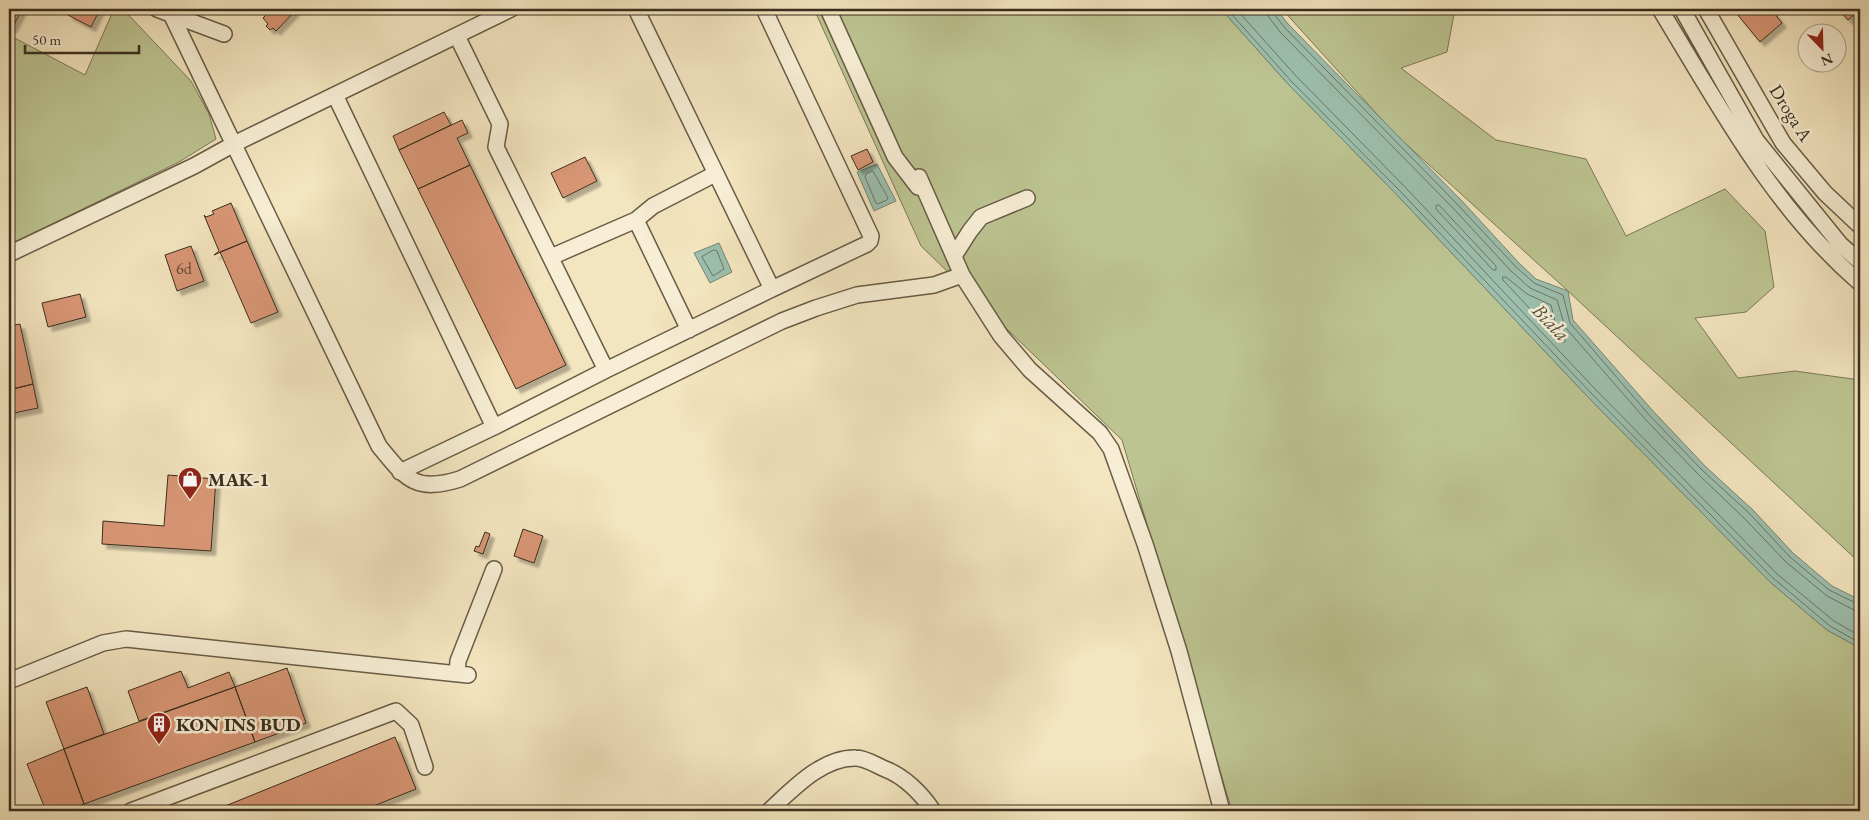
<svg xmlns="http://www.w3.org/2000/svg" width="1869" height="820" font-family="'EB Garamond',serif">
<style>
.green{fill:#bcc491;stroke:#7b7958}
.water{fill:#9cbfae;stroke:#758574}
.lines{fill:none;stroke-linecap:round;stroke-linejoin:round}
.shore{stroke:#6b7666;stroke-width:1}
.building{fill:#d89674;stroke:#3a2e1e;filter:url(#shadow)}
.minor-casing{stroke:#685c46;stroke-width:18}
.minor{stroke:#f7eed5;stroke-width:15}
.labels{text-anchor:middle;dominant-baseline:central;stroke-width:5;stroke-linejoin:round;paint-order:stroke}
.number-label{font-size:16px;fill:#624834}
.street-label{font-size:19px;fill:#3a2e1e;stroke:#f7eed5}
.poi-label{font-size:19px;font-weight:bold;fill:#3a2e1e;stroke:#f7eed5;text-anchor:start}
.water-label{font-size:20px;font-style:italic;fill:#525242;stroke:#f7eed5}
</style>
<defs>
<filter id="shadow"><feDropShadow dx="4.5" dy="4.5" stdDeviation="1" flood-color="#0004"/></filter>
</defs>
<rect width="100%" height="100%" fill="#f3e5bf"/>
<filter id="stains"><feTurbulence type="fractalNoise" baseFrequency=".004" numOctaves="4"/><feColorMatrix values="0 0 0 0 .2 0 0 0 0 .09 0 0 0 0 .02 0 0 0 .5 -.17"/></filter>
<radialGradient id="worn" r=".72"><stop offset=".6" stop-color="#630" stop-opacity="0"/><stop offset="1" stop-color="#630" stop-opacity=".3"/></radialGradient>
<path class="green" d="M 114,9 L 123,9 L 191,81 L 209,114 L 216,139 L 179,162 L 9,245 L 9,35 L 85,75 Z
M 814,9 L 1221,9 L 1289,85 L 1397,195 L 1587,396 L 1770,582 L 1827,630 L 1860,648 L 1860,811 L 1232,811 L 1122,440 L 921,246 Z
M 1282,9 L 1336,9 L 1342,14 L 1362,9 L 1443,9 L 1454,14 L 1447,52 L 1401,68 L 1496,140 L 1586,159 L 1626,236 L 1725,189 L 1765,231 L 1774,287 L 1746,312 L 1695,318 L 1738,378 L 1795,371 L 1860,380 L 1860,563 L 1568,291 L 1394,133 Z"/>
<path class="water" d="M 1221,9 L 1276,9 L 1289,25 L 1461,200 L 1519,263 L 1536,279 L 1568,291 L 1573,320 L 1654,412 L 1706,467 L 1753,510 L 1793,553 L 1832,586 L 1860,600 L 1860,648 L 1827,630 L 1770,582 L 1587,396 L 1397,195 L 1289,85 Z
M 877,164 L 896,201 L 874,211 L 857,172 Z
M 719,243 L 732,272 L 710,283 L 694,253 Z"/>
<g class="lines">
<path class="shore" d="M 1227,9 L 1292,82 L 1401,192 L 1591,393 L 1773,578 L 1830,626 L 1860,643
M 1236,9 L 1297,77 L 1405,187 L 1595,389 L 1777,574 L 1834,621 L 1860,636
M 1266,9 L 1268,16 L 1281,33 L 1453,208 L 1511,271 L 1530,288 L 1557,300 L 1565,327 L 1646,420 L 1698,474 L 1744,518 L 1786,562 L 1827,596 L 1854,610 L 1860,611
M 1272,9 L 1273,13 L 1285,28 L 1457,204 L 1516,267 L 1534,283 L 1563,295 L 1570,323 L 1650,416 L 1702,470 L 1749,513 L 1790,557 L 1829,590 L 1860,605
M 873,171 L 888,198 L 887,200 L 878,204 L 876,203 L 865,177 L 866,174 Z
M 1439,205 L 1496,266 L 1496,270 L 1493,270 L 1436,209 L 1436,206 Z
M 714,250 L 717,251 L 724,269 L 713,276 L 702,257 Z
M 1503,277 L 1506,277 L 1527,294 L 1551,305 L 1556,326 L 1565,339 L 1565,342 L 1561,342 L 1503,280 Z"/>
</g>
<path class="building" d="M 10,9 L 22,9 L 12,29 L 9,27 Z
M 72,9 L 100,9 L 91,27 L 68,15 Z
M 272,9 L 297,9 L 276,31 L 273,28 L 270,30 L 266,26 L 268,24 L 263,18 Z
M 1743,9 L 1771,9 L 1782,23 L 1760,42 L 1737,14 Z
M 1838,9 L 1860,9 L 1848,20 Z
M 444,112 L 451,125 L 399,150 L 393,136 Z
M 462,120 L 468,133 L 457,138 L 470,165 L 418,189 L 399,150 Z
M 867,149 L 873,162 L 858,170 L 851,156 Z
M 585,157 L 597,181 L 563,198 L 551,173 Z
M 470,165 L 566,365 L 516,389 L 418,189 Z
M 231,203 L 247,241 L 214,255 L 219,251 L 204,215 L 206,217 L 214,214 L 212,211 Z
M 247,241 L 278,312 L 251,323 L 220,252 Z
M 191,246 L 204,281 L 177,291 L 165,255 Z
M 80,294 L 86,317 L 48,327 L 42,303 Z
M 20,324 L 33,384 L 9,390 L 9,326 Z
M 33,384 L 38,408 L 9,414 L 9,390 Z
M 168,475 L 216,479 L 211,551 L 102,544 L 103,521 L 164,526 Z
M 523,529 L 543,536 L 534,563 L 514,556 Z
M 485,532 L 490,534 L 483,554 L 474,551 L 476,546 L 479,547 Z
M 287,668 L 306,723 L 255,742 L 235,687 Z
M 181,671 L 188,688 L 229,672 L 235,687 L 139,721 L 128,691 Z
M 87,687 L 104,734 L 64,749 L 46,702 Z
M 235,687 L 255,742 L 84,804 L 64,749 Z
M 395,737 L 416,789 L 361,811 L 213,811 Z
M 64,749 L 84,804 L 67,811 L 46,811 L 27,764 Z"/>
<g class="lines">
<defs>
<path id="minor" d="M 157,9 L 224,34
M 764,9 L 871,236 L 870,241 L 867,244 L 772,289
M 828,9 L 895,157 L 918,187 L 922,185
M 1660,9 C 1719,106 1773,208 1860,283
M 1682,9 L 1756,140 L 1840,244 L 1860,262
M 1706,9 L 1783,143 L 1825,193 L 1860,226
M 171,14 L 379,446 C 406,479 415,493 460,479 L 782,321 L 816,308 L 857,295 L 934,285 L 962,275 L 1001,336 L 1030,370 L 1100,433 L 1111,449 L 1145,544 L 1179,651 L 1222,811
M 335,95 L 494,427 L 606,370 L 496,147 L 500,124 L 457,36
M 919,177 L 962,275
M 636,220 L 653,206 L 715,174
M 9,254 L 194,166 L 234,144 L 511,9
M 954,256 L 970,231 L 981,217 L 1027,198
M 551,257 L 636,220 L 689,330
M 606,370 L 772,289 L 636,9
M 400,472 L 494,427
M 457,674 L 458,661 L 494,569
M 9,681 L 103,643 L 126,639 L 468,675
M 131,811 L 396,711 L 411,725 L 425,767
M 769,811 C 792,790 822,757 856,758 C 865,758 876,765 885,769 C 904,776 922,794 933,811"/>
</defs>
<use href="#minor" class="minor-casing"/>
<use href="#minor" class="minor"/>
</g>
<defs>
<symbol id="shop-pin" viewBox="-11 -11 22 30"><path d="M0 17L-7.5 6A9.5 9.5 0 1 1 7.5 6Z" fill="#8f2418" stroke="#f7eed5"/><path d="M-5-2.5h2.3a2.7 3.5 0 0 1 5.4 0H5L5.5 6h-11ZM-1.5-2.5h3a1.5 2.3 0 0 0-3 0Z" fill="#fff"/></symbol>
<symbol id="building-pin" viewBox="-11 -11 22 30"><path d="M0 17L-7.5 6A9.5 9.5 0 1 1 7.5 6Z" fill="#8f2418" stroke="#f7eed5"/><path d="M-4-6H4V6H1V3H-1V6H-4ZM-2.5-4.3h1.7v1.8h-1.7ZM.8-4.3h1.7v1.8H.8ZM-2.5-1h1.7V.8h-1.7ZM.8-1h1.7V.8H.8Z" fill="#fff"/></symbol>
</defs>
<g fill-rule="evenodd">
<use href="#shop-pin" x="176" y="465" width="28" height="38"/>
<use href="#building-pin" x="145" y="710" width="28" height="38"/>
</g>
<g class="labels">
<g class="number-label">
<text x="184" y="268">6d</text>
</g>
<g class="street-label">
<text transform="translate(1791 113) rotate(58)">Droga A</text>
</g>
<g class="poi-label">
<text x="208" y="479">MAK-1</text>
<text x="176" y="724">KON INS BUD</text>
</g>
<g class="water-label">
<text transform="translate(1551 322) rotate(46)">Biała</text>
</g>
</g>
<rect width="1869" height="820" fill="none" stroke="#f3e5bf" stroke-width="30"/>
<rect x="10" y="10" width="1849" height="800" fill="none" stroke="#3a2e1e" stroke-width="2.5"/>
<rect x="15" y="15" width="1839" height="790" fill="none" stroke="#3a2e1e"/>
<g transform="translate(1822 48) rotate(157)"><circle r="24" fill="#f7eed5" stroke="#aba18c"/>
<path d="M0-4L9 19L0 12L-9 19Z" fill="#8f2418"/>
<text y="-8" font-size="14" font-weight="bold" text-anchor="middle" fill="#3a2e1e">N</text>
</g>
<path d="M25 45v8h114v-8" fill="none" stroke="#3a2e1e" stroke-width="2.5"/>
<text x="32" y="45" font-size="15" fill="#3a2e1e" stroke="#f7eed5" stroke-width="4" paint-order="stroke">50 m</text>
<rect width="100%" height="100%" filter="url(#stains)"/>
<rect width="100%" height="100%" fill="url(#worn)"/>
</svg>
